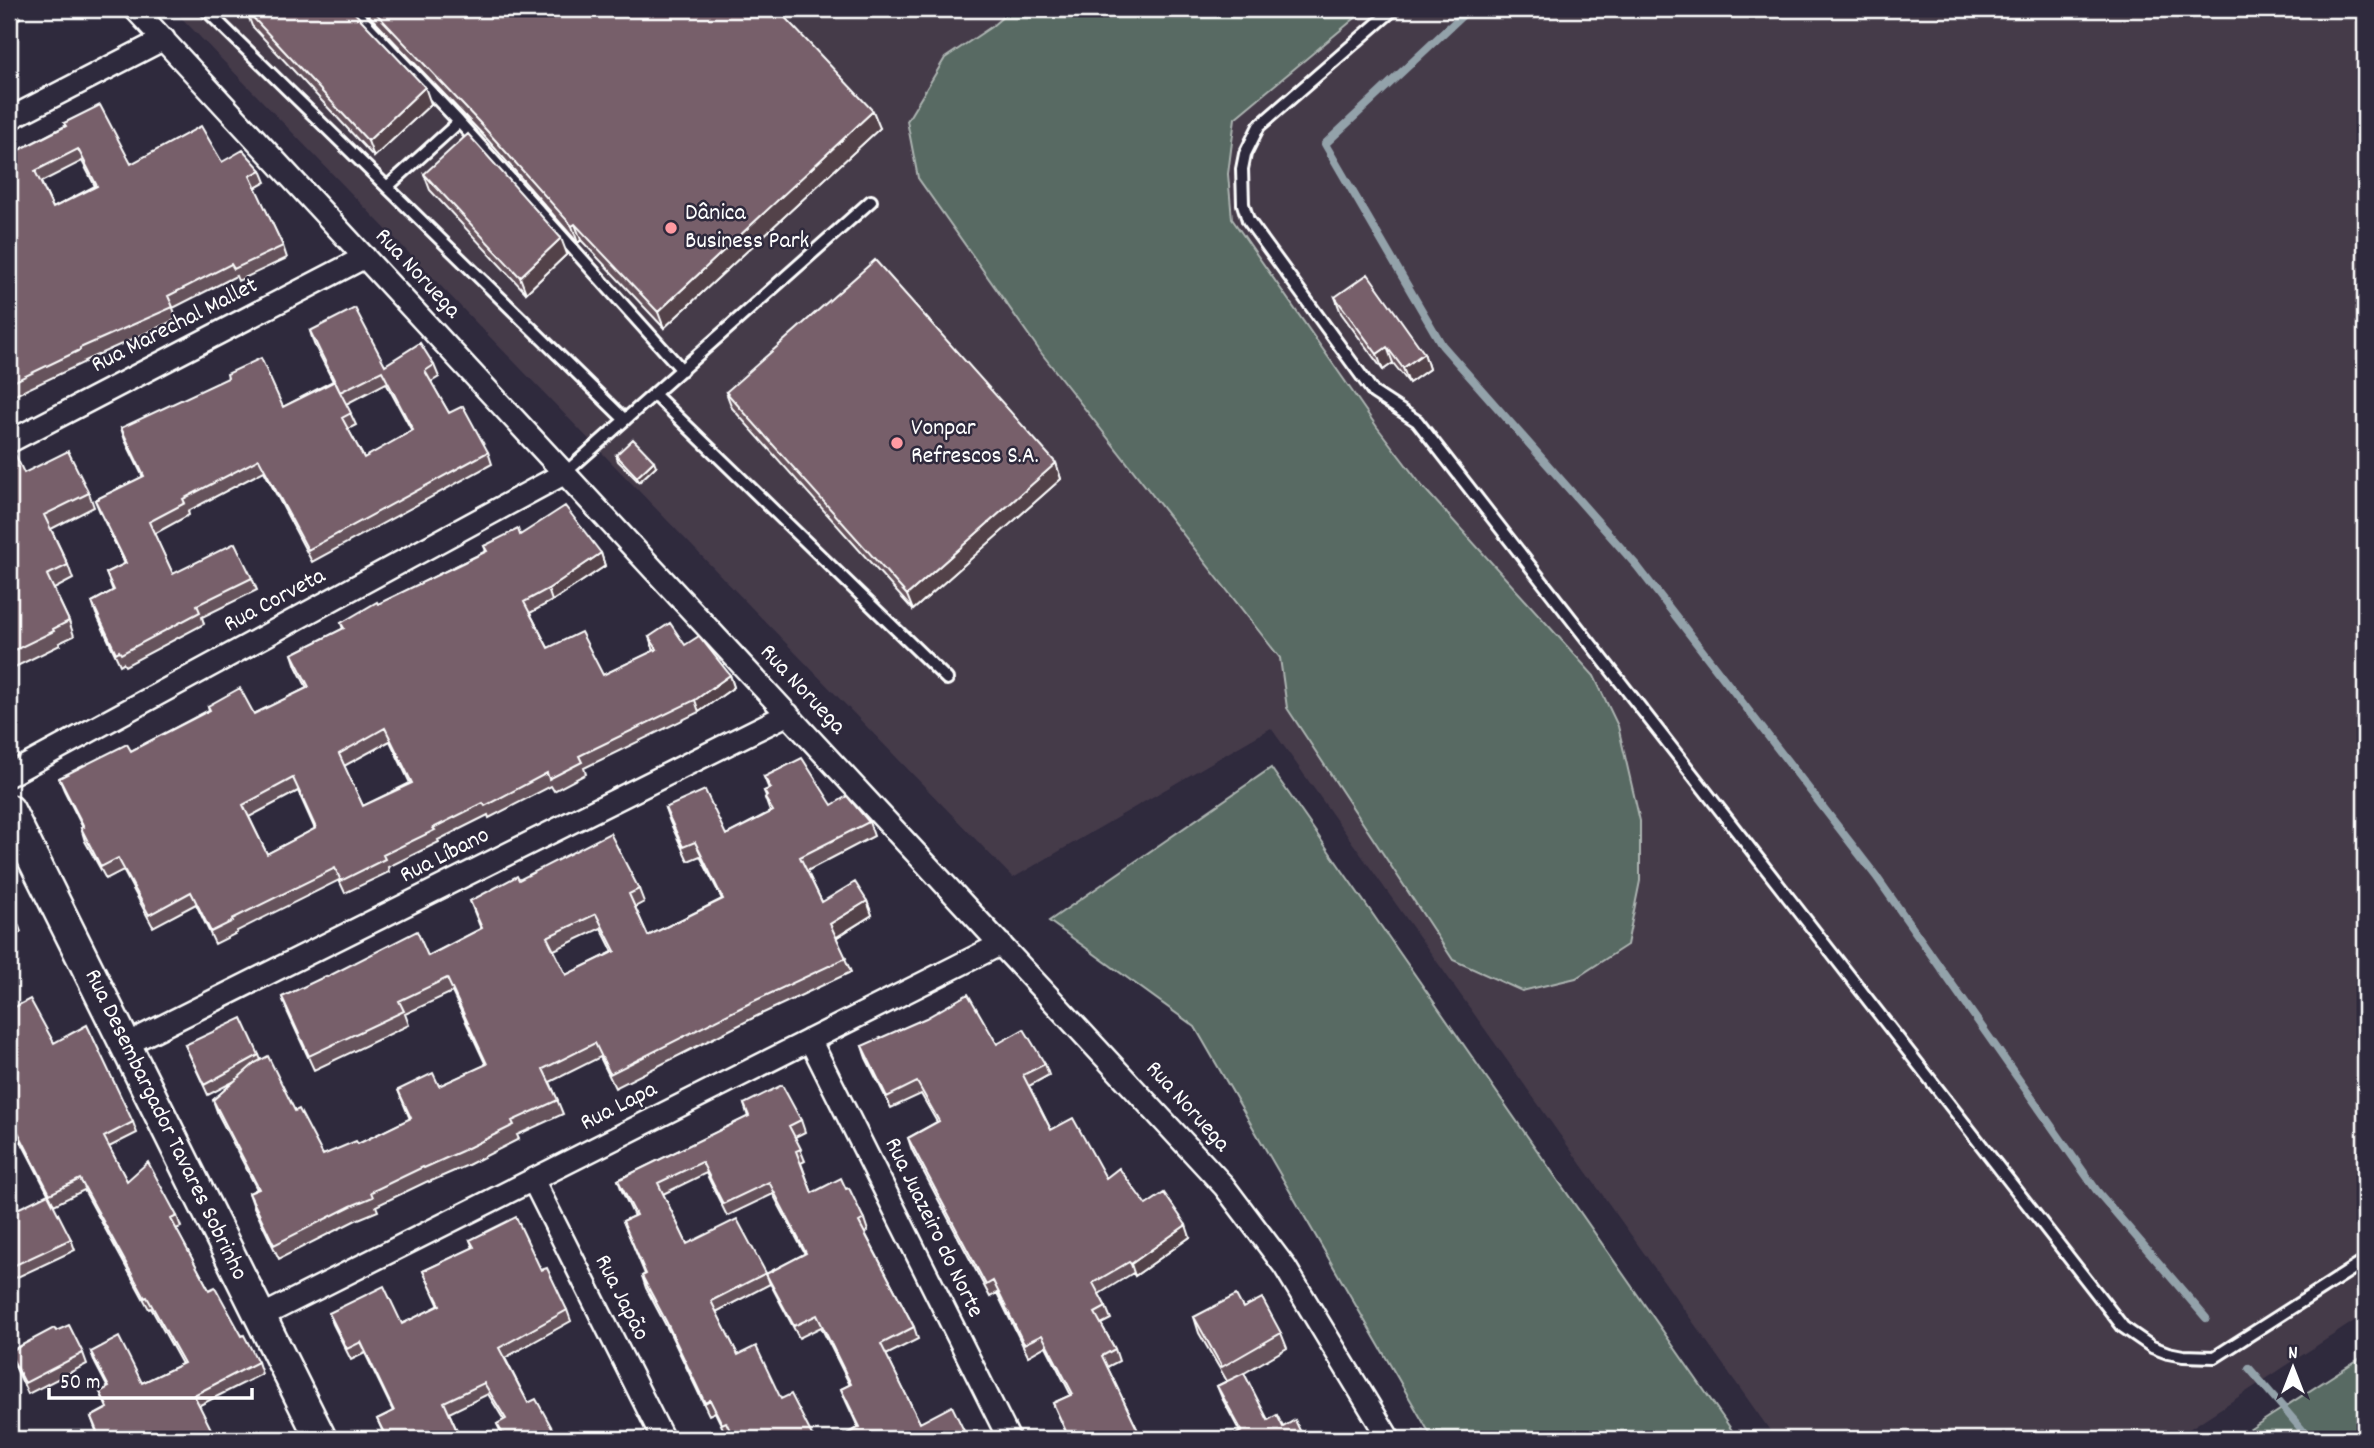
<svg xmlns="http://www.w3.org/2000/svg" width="2374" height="1448" font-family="Dekko,sans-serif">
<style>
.built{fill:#453a4a}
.green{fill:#586a63;stroke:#acb4b1;stroke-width:2}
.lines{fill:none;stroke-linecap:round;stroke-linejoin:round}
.stream{stroke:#93a2aa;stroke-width:8}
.lane-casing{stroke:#fff;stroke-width:16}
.street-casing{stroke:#fff;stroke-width:26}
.secondary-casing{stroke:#fff;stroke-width:35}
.lane{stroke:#2f2a3d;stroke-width:10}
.street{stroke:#2f2a3d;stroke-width:21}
.secondary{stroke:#2f2a3d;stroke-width:30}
.wall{fill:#66525b;stroke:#fff;stroke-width:2;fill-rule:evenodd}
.shaded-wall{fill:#53424a;stroke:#fff;stroke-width:2}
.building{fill:#775f6a;stroke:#fff;stroke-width:2;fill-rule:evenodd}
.poi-dot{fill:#ff9aa2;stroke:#2f2a3d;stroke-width:2.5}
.labels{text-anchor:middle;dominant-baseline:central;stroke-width:5;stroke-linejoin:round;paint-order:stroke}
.poi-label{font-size:24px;fill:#fff;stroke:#2f2a3d;text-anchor:start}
.street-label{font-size:24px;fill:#fff;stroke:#2f2a3d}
</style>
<rect width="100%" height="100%" fill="#2f2a3d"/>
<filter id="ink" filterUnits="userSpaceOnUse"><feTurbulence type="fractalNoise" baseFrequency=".0143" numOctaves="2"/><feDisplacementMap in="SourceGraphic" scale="14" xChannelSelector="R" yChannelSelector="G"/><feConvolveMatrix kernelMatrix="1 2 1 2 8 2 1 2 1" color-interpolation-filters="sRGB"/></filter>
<g filter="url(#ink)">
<path class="built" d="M 173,9 L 2365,9 L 2365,1314 L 2174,1439 L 1776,1439 L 1271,728 L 1013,878 Z"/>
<path class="green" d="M 1012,9 L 1366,9 L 1235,118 L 1228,174 L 1232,219 L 1377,427 L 1423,487 L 1594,676 L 1618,726 L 1640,821 L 1640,881 L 1627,945 L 1576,978 L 1522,991 L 1453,960 L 1287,708 L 1280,658 L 1042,354 L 918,178 L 907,121 L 945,58 L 991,27 Z
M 1271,768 L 1738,1439 L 1433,1439 L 1195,1027 L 1049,921 Z
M 2365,1355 L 2365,1439 L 2235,1439 Z"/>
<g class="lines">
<path class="stream" d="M 1469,9 L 1325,144 L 1442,345 L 1637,566 L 1876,876 L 2097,1191 L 2206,1318
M 2249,1368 L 2310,1439"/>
<defs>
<path id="lane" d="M 205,9 L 625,420
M 352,9 L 459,122 L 682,370
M 1394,9 L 1259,126 L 1245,154 L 1242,169 L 1243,204 L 1248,220 L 1374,393 L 1417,421 L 2123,1327 L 2152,1347 L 2168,1353 L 2183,1356 L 2215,1357 L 2365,1261
M 387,187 L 459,122
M 654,394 L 947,679
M 565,473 L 871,201"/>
<path id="street" d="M 135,9 L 1224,1186 L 1285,1267 L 1389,1439
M 9,119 L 164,39
M 9,442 L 365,257
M 9,775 L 565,473
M 810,1040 L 1009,1439
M 125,1045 L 788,714
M 533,1180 L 663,1439
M 260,1317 L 1001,944"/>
<path id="secondary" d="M 9,810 L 321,1439"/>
</defs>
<use href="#lane" class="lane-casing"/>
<use href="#street" class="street-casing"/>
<use href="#secondary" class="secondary-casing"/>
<use href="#lane" class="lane"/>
<use href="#street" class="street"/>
<use href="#secondary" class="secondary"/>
</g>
<path class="wall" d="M 9,9 L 16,9 L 20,18 L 9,24 Z
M 363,9 L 777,9 L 880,128 L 664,328 L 581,240 L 578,243 L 486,138 Z
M 246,10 L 431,104 L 374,157 L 252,26 Z
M 65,126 L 131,164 L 222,162 L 261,170 L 266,182 L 255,188 L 283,246 L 287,258 L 238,281 L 236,276 L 173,308 L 177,319 L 84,361 L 85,362 L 9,398 L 9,155 ZM 82,161 L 95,186 L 53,208 L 41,182 Z
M 424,174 L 567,254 L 526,293 L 430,190 Z
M 1335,297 L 1424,353 L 1429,369 L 1409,383 L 1393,363 L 1383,370 L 1341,313 Z
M 310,331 L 385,365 L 434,365 L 439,377 L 431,382 L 449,413 L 488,452 L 492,464 L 312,562 L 264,471 L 188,511 L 189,515 L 154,534 L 173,574 L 252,578 L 257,590 L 202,617 L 204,624 L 125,666 L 123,663 L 120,665 L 96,614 L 92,602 L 113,591 L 106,573 L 125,564 L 100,512 L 95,500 L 143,477 L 125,440 L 121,428 L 283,407 L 333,381 L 314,344 ZM 386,383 L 412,431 L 364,458 L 348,429 L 356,425 L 346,404 Z
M 726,392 L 1056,463 L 1061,479 L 913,610 L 732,408 Z
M 9,455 L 24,473 L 89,493 L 94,507 L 51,529 L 68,565 L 73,579 L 54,589 L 69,621 L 74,636 L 59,643 L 60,645 L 9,670 Z
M 616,455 L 656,466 L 639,482 L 618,461 Z
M 520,535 L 601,553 L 605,566 L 552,601 L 530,613 L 548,648 L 603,675 L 654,651 L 649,637 L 685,645 L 730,675 L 734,687 L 699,712 L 584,768 L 586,774 L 554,791 L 551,786 L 489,818 L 488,815 L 438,840 L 439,842 L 388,867 L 389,872 L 345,893 L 339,880 L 237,931 L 237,933 L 215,944 L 196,904 L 153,927 L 123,870 L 106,879 L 85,841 L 81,828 L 83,828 L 64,790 L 59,778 L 131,751 L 209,710 L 208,706 L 254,714 L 307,688 L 296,666 L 292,654 L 343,629 L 341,623 L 486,551 L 484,546 ZM 390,741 L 410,783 L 363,806 L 344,766 ZM 298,791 L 315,829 L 267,854 L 249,817 Z
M 764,777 L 832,805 L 869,822 L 874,836 L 807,871 L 822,902 L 867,901 L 872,915 L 836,938 L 851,972 L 757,1016 L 615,1088 L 600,1057 L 550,1082 L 563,1114 L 517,1135 L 519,1139 L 468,1165 L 429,1182 L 428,1181 L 376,1206 L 378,1211 L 356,1220 L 279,1259 L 254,1207 L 249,1193 L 257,1189 L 218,1114 L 213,1100 L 235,1081 L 208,1095 L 185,1045 L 259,1055 L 261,1060 L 295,1111 L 323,1155 L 358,1144 L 410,1119 L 398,1090 L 439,1086 L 486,1065 L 452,992 L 405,1014 L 409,1025 L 314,1070 L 287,1011 L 282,997 L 327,977 L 428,956 L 481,929 L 470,901 L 519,880 L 639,889 L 644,902 L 635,907 L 648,936 L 722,899 L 700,856 L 688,861 L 670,822 L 665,808 L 726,835 L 770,812 L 765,798 L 766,796 L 764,791 L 769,789 ZM 601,928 L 613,952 L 566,975 L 554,950 Z
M 9,906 L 17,921 L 21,932 L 9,939 Z
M 9,1010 L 54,1043 L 133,1122 L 137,1133 L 109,1147 L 127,1181 L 177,1216 L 181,1227 L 176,1229 L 209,1290 L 242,1336 L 258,1362 L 262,1374 L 200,1405 L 98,1436 L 91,1417 L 107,1408 L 100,1392 L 108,1388 L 95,1363 L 91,1352 L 142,1383 L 182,1364 L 151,1308 L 149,1309 L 84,1190 L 54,1205 L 21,1141 L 9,1148 Z
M 997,1044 L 1045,1064 L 1049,1075 L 1029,1086 L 1051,1130 L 1106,1178 L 1190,1237 L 1135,1276 L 1133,1273 L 1099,1294 L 1106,1307 L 1111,1319 L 1101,1324 L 1115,1349 L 1119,1361 L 1107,1367 L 1142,1439 L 1069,1439 L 1053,1403 L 1071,1395 L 1046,1346 L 1028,1356 L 997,1293 L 990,1297 L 912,1150 L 908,1138 L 937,1122 L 921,1094 L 891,1108 L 866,1058 L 862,1046 Z
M 744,1104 L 801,1120 L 805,1132 L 795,1137 L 805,1161 L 801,1163 L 812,1193 L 846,1189 L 864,1219 L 868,1231 L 865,1233 L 914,1327 L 918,1339 L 886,1355 L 920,1423 L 968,1439 L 846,1439 L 845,1435 L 858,1427 L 846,1401 L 841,1389 L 850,1385 L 821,1327 L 799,1338 L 771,1285 L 766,1274 L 805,1254 L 773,1194 L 727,1216 L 706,1173 L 663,1194 L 687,1244 L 766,1273 L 770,1284 L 716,1312 L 738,1355 L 781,1399 L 814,1439 L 733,1439 L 730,1433 L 726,1435 L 715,1412 L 709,1415 L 671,1335 L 646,1288 L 642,1276 L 645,1274 L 623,1221 L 634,1216 L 622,1191 L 618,1180 L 748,1117 Z
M 9,1213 L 71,1239 L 75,1250 L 9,1281 Z
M 470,1240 L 541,1270 L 567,1310 L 571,1321 L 505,1358 L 528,1403 L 558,1439 L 504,1439 L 497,1424 L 504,1420 L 488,1394 L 449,1413 L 461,1439 L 386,1439 L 377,1419 L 393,1411 L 365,1353 L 351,1360 L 333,1324 L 329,1313 L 402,1324 L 439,1306 L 423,1271 L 473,1248 Z
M 1243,1308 L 1281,1333 L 1287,1348 L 1241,1375 L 1268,1420 L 1283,1427 L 1240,1432 L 1222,1398 L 1217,1386 L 1227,1381 L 1199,1333 L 1194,1317 Z
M 56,1331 L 83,1353 L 87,1364 L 28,1394 L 13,1362 L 9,1352 Z"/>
<path class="shaded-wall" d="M 425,87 L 431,104 L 374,157 L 368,141 Z
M 873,111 L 880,128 L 664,328 L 658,312 Z
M 575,224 L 581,240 L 578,243 L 572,226 Z
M 561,238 L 567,254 L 526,293 L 520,277 Z
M 1387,347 L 1393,363 L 1383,370 L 1377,354 Z
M 1424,353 L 1429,369 L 1409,383 L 1403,368 Z
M 654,461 L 656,466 L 639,482 L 637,477 Z
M 1056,463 L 1061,479 L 913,610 L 907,595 Z
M 601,553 L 605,566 L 552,601 L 548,589 Z
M 730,675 L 734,687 L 699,712 L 695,700 Z
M 867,901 L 872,915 L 835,938 L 830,924 Z
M 1186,1225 L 1190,1237 L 1135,1276 L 1131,1264 Z"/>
<path class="building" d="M 247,9 L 351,9 L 425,87 L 368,141 L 246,10 Z
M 372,9 L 777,9 L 873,111 L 658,312 L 575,224 L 572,226 L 479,122 Z
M 100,105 L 131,164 L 201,126 L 222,162 L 243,150 L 261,170 L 250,176 L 283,246 L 234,269 L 231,264 L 168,296 L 173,307 L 80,348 L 80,350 L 9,384 L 9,155 L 66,126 L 64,123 ZM 78,149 L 97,186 L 53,208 L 35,171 Z
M 468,134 L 561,238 L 520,277 L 424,174 Z
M 875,260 L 1056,463 L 907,595 L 726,392 Z
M 1368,274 L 1424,353 L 1403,368 L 1387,347 L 1377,354 L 1335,297 Z
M 355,308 L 385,365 L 420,343 L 434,365 L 425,371 L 449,413 L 463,406 L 488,452 L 308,550 L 259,459 L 183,499 L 185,503 L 149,522 L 173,574 L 235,543 L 252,578 L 197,605 L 200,612 L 121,654 L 119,651 L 116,653 L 92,602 L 114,590 L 106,573 L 126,563 L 95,500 L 144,476 L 121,428 L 228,378 L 227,374 L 261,358 L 283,407 L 335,381 L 340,392 L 310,331 ZM 382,371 L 413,430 L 364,458 L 342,418 L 351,413 L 340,392 Z
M 633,439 L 654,461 L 637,477 L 616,455 Z
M 68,451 L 89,493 L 44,515 L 68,565 L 47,575 L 69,621 L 53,629 L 54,631 L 9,653 L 9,455 L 14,452 L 24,473 Z
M 565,506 L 601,553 L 548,589 L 524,602 L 548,648 L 581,632 L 603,675 L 657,649 L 649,637 L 670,623 L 685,645 L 699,636 L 730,675 L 695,700 L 579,756 L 582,762 L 549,779 L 547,773 L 485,806 L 483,803 L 433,828 L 435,830 L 383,855 L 385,859 L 341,881 L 335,868 L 232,919 L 233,921 L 211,932 L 191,892 L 149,915 L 118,858 L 101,867 L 81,828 L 84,827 L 59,778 L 127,744 L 131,751 L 210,710 L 208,706 L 240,688 L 254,714 L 309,687 L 292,654 L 344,628 L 341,623 L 377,602 L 378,604 L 487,551 L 484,546 L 518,529 L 520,535 ZM 385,728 L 412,783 L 363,806 L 339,754 ZM 293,778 L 316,828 L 267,854 L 243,805 Z
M 802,758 L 832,805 L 847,796 L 869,822 L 800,857 L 822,902 L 855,882 L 867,901 L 830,924 L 846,958 L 752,1002 L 610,1074 L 595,1043 L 543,1069 L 558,1100 L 512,1121 L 514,1125 L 462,1151 L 424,1168 L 423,1167 L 371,1192 L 373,1197 L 351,1206 L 274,1245 L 249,1193 L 259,1189 L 213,1100 L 255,1063 L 268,1056 L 295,1111 L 299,1109 L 323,1155 L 356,1141 L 358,1144 L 411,1118 L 398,1090 L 433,1073 L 439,1086 L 487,1064 L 447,978 L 399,1001 L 404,1011 L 309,1056 L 282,997 L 326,976 L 327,977 L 417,931 L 428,956 L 482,928 L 470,901 L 517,876 L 519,880 L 610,833 L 639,889 L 629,894 L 648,936 L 723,899 L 695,842 L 683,847 L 665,808 L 705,790 L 726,835 L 773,811 L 765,798 L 767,796 L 764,791 L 771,788 L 764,777 ZM 596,914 L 615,951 L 566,975 L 547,937 Z
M 9,906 L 17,921 L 9,926 Z
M 968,994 L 997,1044 L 1024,1029 L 1045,1064 L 1023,1075 L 1051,1130 L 1073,1118 L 1106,1178 L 1119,1168 L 1146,1205 L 1164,1193 L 1186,1225 L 1131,1264 L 1129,1262 L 1093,1283 L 1106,1307 L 1095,1313 L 1115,1349 L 1102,1356 L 1142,1439 L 1078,1439 L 1076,1434 L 1069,1438 L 1053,1403 L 1073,1394 L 1042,1335 L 1024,1344 L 993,1281 L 986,1285 L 908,1138 L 939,1121 L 917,1082 L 887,1097 L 862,1046 L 926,1018 Z
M 30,999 L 54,1043 L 87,1025 L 133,1122 L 104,1137 L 127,1181 L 148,1162 L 177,1216 L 171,1219 L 209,1290 L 215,1287 L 242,1336 L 244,1335 L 258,1362 L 194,1395 L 216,1439 L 92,1439 L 99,1436 L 91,1417 L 108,1408 L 100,1392 L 109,1387 L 91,1352 L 119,1337 L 142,1383 L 184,1363 L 147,1297 L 145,1298 L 80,1179 L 50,1194 L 17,1130 L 9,1135 L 9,1010 Z
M 242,1018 L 259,1055 L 204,1085 L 185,1045 Z
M 782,1085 L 801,1120 L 789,1126 L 801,1149 L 796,1151 L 812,1193 L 841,1178 L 846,1189 L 849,1188 L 864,1219 L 859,1222 L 914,1327 L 881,1344 L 920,1423 L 952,1406 L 968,1439 L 847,1439 L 845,1435 L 860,1427 L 841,1389 L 851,1384 L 817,1315 L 794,1326 L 766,1274 L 806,1253 L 769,1182 L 723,1204 L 702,1162 L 658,1183 L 687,1244 L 737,1219 L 766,1273 L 711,1301 L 738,1355 L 756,1346 L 781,1399 L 791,1394 L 814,1439 L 734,1439 L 726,1422 L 722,1424 L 710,1400 L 705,1403 L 667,1323 L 642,1276 L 646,1274 L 623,1221 L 636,1215 L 618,1180 L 749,1116 L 744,1104 Z
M 48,1194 L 71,1239 L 9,1268 L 9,1213 Z
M 516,1217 L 541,1270 L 547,1268 L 567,1310 L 499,1348 L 528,1403 L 536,1399 L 558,1439 L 506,1439 L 497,1424 L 506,1419 L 484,1383 L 444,1402 L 457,1431 L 452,1433 L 454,1439 L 387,1439 L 377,1419 L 394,1411 L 361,1342 L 347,1349 L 329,1313 L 384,1286 L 402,1324 L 440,1305 L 423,1271 L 474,1247 L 470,1240 Z
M 1236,1295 L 1243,1308 L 1262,1298 L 1281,1333 L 1222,1367 L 1194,1317 Z
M 69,1325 L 83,1353 L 25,1383 L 9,1352 L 54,1328 L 56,1331 Z
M 1244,1373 L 1268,1420 L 1277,1415 L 1283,1427 L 1295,1420 L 1304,1439 L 1226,1439 L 1242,1431 L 1217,1386 Z"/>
</g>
<g class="poi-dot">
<circle cx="671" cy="228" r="7"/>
<circle cx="897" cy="443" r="7"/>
</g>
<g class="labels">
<g class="poi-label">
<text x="685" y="214">Dânica<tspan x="685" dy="28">Business Park</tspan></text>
<text x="911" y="429">Vonpar<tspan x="911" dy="28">Refrescos S.A.</tspan></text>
</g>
<g class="street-label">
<text transform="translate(417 274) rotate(47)">Rua Noruega</text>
<text transform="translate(175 326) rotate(-27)">Rua Marechal Mallet</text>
<text transform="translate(275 601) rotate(-28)">Rua Corveta</text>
<text transform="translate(802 690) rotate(47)">Rua Noruega</text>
<text transform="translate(445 856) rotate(-27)">Rua Líbano</text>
<text transform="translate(619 1107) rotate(-27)">Rua Lapa</text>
<text transform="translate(1187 1107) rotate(48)">Rua Noruega</text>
<text transform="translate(165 1125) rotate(64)">Rua Desembargador Tavares Sobrinho</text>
<text transform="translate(933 1228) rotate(64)">Rua Juazeiro do Norte</text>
<text transform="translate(621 1298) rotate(63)">Rua Japão</text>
</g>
</g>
<rect width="2374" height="1448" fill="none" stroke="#2f2a3d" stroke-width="35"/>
<rect x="18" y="18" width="2339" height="1413" fill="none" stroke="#fff" stroke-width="2.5" filter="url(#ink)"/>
<g transform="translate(2293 1368)" stroke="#2f2a3d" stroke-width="5" paint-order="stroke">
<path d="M0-5L12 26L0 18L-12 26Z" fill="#ffffff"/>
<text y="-10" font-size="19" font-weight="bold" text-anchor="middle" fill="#ffffff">N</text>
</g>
<path d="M49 1388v10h203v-10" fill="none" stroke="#ffffff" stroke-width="3.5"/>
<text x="60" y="1388" font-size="21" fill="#ffffff" stroke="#2f2a3d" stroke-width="5" paint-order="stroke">50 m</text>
</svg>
